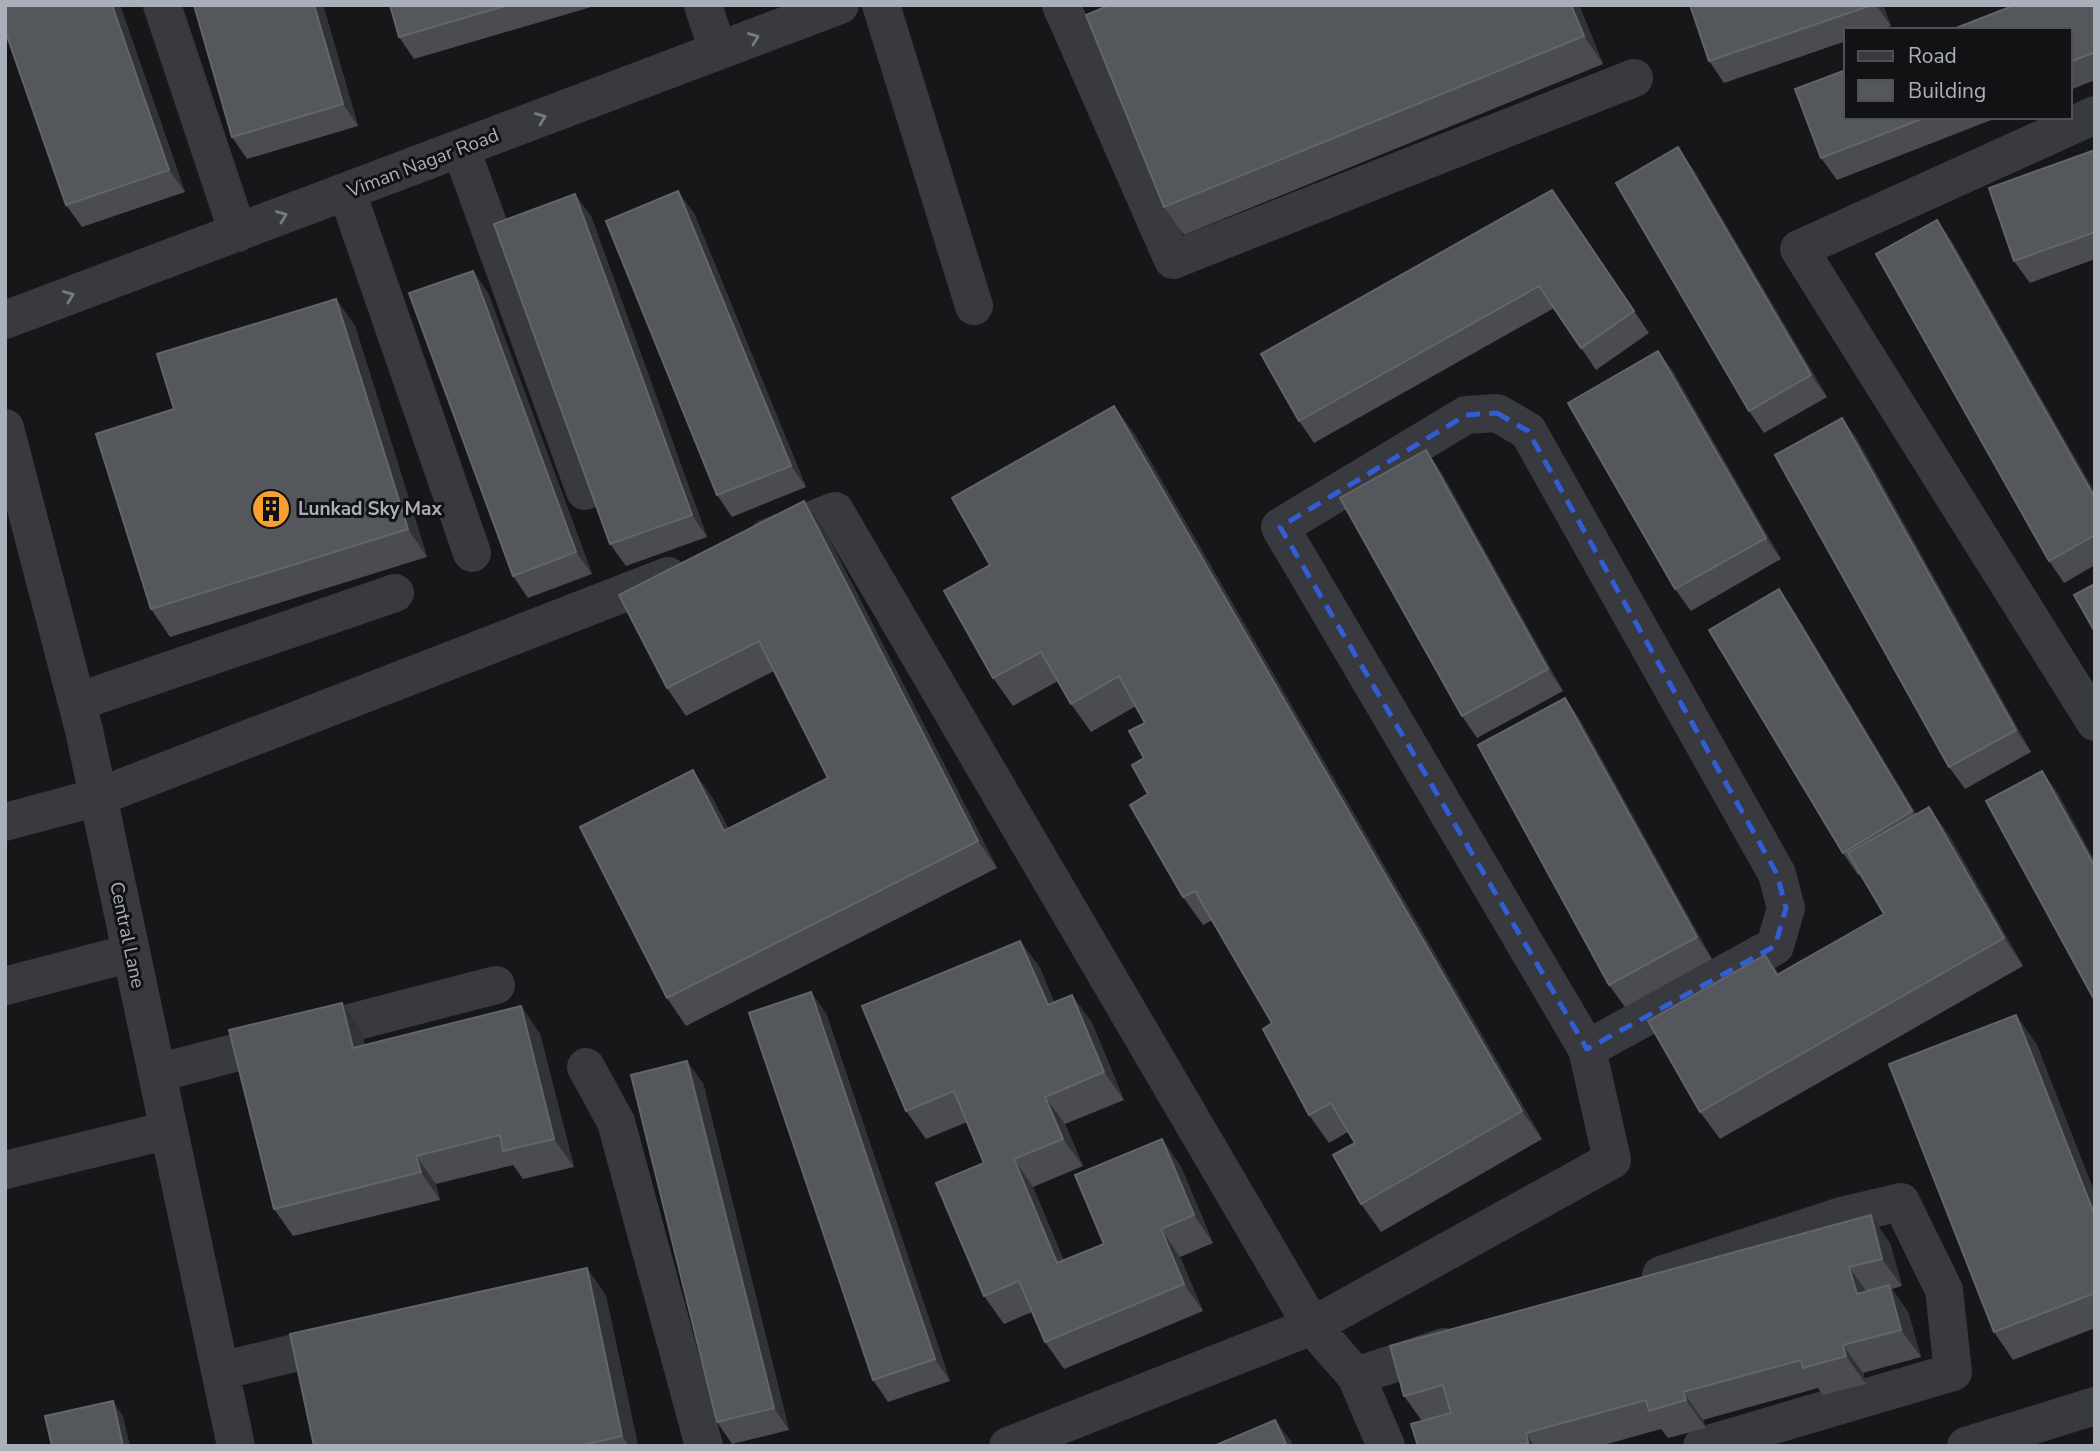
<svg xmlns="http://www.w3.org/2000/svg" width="2100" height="1451" font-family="'Nunito Sans',sans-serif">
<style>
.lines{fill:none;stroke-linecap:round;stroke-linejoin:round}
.minor{stroke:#383a3f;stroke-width:38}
.wall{fill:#4a4c51}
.shaded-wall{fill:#313336}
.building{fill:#54575c;stroke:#62656b;stroke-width:2}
.oneway{stroke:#767b83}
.marked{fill:none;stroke:#325dd4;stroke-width:5;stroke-dasharray:14 9;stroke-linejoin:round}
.labels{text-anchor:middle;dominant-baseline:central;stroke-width:6;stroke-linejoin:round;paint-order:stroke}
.street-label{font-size:19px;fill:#a9b0ba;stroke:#121214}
.poi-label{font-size:19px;font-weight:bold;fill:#a9b0ba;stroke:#121214;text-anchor:start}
</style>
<rect width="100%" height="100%" fill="#171719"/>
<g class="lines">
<path class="minor" d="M 162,5 L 238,233
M 703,5 L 718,51
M 881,5 L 974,306
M 1061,5 L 1173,260 L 1634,78
M 2095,115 L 1799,249 L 2095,722
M 461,149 L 585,491
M 347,192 L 472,553
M 5,320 L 840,5
M 5,428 L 84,730 L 236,1446
M 767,538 L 835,511 L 1312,1326 L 1356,1376 L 1386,1446
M 77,702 L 395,593
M 5,822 L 98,797 L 668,576
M 5,986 L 131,953
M 586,1067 L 616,1122 L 704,1446
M 157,1073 L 496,985
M 5,1170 L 169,1130
M 1661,1275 L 1841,1216 L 1901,1202 L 1944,1290 L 1953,1372 L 1702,1446
M 220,1371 L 344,1341
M 1356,1376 L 1444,1347
M 1008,1446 L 1312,1326 L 1612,1160 L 1587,1049 L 1280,527 L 1466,415 L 1497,413 L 1528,431 L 1777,874 L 1786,908 L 1775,946 L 1587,1049
M 1966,1446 L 2095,1406"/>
</g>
<path class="wall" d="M 5,5 L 120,5 L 185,192 L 82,227 L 66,205 Z
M 194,5 L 323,5 L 358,126 L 247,159 L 232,137 Z
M 390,5 L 598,5 L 414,59 L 399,37 Z
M 1579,5 L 1603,64 L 1184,235 L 1164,207 Z
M 1690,5 L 1883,5 L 1891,26 L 1880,30 L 1846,30 L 1846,41 L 1724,83 L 1709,61 Z
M 2095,5 L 2095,80 L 2070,90 L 2070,30 Z
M 1846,117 L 1999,117 L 1837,180 L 1821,158 Z
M 2095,150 L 2095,259 L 2030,283 L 2014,261 Z
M 1693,169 L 1827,397 L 1764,433 L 1749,411 Z
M 1552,190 L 1649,333 L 1596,370 L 1554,308 L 1314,443 L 1299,421 Z
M 694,213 L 806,487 L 732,517 L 717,495 Z
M 591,216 L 707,537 L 626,566 L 610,544 Z
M 1937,220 L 1952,242 L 2095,493 L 2095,565 L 2064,583 L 2049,561 Z
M 473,271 L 488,293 L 592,574 L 528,598 L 513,576 Z
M 336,299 L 355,326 L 427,557 L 170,637 L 151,609 L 174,409 Z
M 1658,351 L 1674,373 L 1781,559 L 1691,611 L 1675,589 Z
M 1842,418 L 1857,439 L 2031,752 L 1965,789 L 1949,767 Z
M 1134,433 L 1542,1139 L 1381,1232 L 1361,1204 L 1355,1143 L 1348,1132 L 1329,1143 L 1309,1115 L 1272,1023 L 1212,920 L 1203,925 L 1183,897 L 1148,794 L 1144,758 L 1145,723 L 1136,706 L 1091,732 L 1071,704 L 1058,681 L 1013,706 L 993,678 L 990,565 Z
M 1426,450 L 1441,472 L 1563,691 L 1477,738 L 1462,716 Z
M 824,529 L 997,868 L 686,1026 L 667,998 L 712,797 L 728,828 L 828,778 L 774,671 L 686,716 L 667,688 Z
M 1794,611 L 1916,814 L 1949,835 L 2023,966 L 1720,1139 L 1700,1112 L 1765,955 L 1779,974 L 1884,914 L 1860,873 L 1858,875 L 1843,853 Z
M 1565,698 L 1580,720 L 1712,959 L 1625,1007 L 1609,985 Z
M 1020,941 L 1040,968 L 1054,1003 L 1072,995 L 1092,1023 L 1124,1100 L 1065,1124 L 1083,1166 L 1033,1187 L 1064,1261 L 1104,1244 L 1162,1139 L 1181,1167 L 1213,1243 L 1180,1257 L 1203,1311 L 1064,1369 L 1045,1342 L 1032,1312 L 1004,1324 L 984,1296 L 984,1163 L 967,1122 L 926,1139 L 906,1111 Z
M 521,1006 L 540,1034 L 574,1167 L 523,1179 L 513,1165 L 436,1184 L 440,1200 L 293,1236 L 274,1209 L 361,1030 L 365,1045 Z
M 826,1013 L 950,1381 L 888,1402 L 873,1380 Z
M 2036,1043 L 2095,1194 L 2095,1328 L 2013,1360 L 1994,1332 Z
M 703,1083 L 789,1430 L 732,1444 L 717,1422 Z
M 1890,1243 L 1902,1286 L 1892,1289 L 1908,1312 L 1921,1357 L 1863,1373 L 1866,1384 L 1823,1395 L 1818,1388 L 1703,1420 L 1706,1428 L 1668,1438 L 1661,1429 L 1600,1446 L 1418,1446 L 1422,1421 L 1404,1396 Z
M 587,1268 L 606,1296 L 638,1446 L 314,1446 Z"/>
<path class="shaded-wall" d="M 112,5 L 120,5 L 185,192 L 169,170 Z
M 314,5 L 323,5 L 358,126 L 343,104 Z
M 1571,5 L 1579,5 L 1603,64 L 1584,36 Z
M 1876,5 L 1883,5 L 1891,26 Z
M 1678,147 L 1693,169 L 1827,397 L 1811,375 Z
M 678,191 L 694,213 L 806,487 L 791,466 Z
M 575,194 L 591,216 L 707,537 L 692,515 Z
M 1937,220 L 1952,242 L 2095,493 L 2095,498 Z
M 473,271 L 488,293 L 592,574 L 576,552 Z
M 336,299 L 355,326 L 427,557 L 408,529 Z
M 1658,351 L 1674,373 L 1781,559 L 1766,538 Z
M 1114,406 L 1134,433 L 1542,1139 L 1522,1111 Z
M 1842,418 L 1857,439 L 2031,752 L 2016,730 Z
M 1426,450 L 1441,472 L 1563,691 L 1548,669 Z
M 804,501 L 824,529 L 997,868 L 978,841 Z
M 1779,589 L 1794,611 L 1928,833 L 1912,811 Z
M 1565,698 L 1580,720 L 1712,959 L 1697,937 Z
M 693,770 L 712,797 L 743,858 L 724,831 Z
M 2042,771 L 2058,793 L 2095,861 L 2095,867 Z
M 1929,807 L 1949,835 L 2023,966 L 2004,938 Z
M 1020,941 L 1040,968 L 1067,1033 L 1048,1005 Z
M 1765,955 L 1785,982 L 1777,975 Z
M 811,992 L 826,1013 L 950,1381 L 935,1359 Z
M 1072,995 L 1092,1023 L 1124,1100 L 1104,1072 Z
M 342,1003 L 361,1030 L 373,1075 L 353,1048 Z
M 521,1006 L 540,1034 L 574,1167 L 554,1139 Z
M 2016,1015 L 2036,1043 L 2095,1194 L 2095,1216 Z
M 687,1061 L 703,1083 L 789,1430 L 774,1408 Z
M 1045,1097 L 1065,1124 L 1083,1166 L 1063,1139 Z
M 1162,1139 L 1181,1167 L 1213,1243 L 1194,1215 Z
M 416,1156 L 436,1184 L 440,1200 L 421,1172 Z
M 1014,1159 L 1033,1187 L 1076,1291 L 1057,1263 Z
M 1871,1215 L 1890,1243 L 1902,1286 L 1882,1259 Z
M 1161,1229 L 1180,1257 L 1203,1311 L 1184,1284 Z
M 1849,1267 L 1869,1295 L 1857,1294 Z
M 587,1268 L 606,1296 L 638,1446 L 629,1446 L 622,1436 Z
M 1889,1285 L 1908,1312 L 1921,1357 L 1901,1330 Z
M 1843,1345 L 1863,1373 L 1866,1384 L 1846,1356 Z
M 1683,1392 L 1703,1420 L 1706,1428 L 1686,1400 Z
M 113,1401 L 123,1416 L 130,1446 L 123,1446 Z
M 1275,1420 L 1291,1441 L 1293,1446 L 1287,1446 Z
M 1526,1433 L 1534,1446 L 1530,1446 L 1528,1443 Z"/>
<path class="building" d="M 5,5 L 112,5 L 169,170 L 66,205 L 5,30 Z
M 194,5 L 314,5 L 343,104 L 232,137 Z
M 390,5 L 508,5 L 399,37 Z
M 1110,5 L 1571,5 L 1584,36 L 1164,207 L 1086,15 Z
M 1690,5 L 1872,5 L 1709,61 Z
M 2015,5 L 2095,5 L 2095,52 L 2070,62 L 2070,30 L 1951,30 Z
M 1846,70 L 1846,117 L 1927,117 L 1821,158 L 1795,89 Z
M 1678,147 L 1811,375 L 1749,411 L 1616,183 Z
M 2095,150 L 2095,232 L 2014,261 L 1989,188 Z
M 1552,190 L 1634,311 L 1581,348 L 1539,286 L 1299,421 L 1261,354 Z
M 678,191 L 791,466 L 717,495 L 606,221 Z
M 575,194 L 692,515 L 610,544 L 494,224 Z
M 1937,220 L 2095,498 L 2095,535 L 2049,561 L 1876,254 Z
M 473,271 L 576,552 L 513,576 L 409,293 Z
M 336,299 L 408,529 L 151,609 L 96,434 L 174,409 L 157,354 Z
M 1658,351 L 1766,538 L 1675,589 L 1568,403 Z
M 1114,406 L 1522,1111 L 1361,1204 L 1333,1155 L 1355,1143 L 1331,1103 L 1309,1115 L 1263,1029 L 1272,1023 L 1195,891 L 1183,897 L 1130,805 L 1148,794 L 1132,765 L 1144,758 L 1129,731 L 1145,723 L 1119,676 L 1071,704 L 1041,652 L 993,678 L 944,591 L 990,565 L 952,498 Z
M 1842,418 L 2016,730 L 1949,767 L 1775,455 Z
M 1426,450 L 1548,669 L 1462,716 L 1340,498 Z
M 804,501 L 978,841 L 667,998 L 580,827 L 693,770 L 724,831 L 828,778 L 759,641 L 667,688 L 619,595 Z
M 2095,584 L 2095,632 L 2074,595 Z
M 1779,589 L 1912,811 L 1843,853 L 1709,630 Z
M 1565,698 L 1697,937 L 1609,985 L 1478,745 Z
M 2042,771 L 2095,867 L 2095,1001 L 1986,801 Z
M 1929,807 L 2004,938 L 1700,1112 L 1648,1021 L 1765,955 L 1777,975 L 1884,914 L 1848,853 Z
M 1020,941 L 1048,1005 L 1072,995 L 1104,1072 L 1045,1097 L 1063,1139 L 1014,1159 L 1057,1263 L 1104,1244 L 1075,1175 L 1162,1139 L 1194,1215 L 1161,1229 L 1184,1284 L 1045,1342 L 1019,1281 L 984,1296 L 936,1183 L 984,1163 L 954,1091 L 906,1111 L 862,1006 Z
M 811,992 L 935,1359 L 873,1380 L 749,1013 Z
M 342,1003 L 353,1048 L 521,1006 L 554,1139 L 503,1151 L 500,1135 L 416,1156 L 421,1172 L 274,1209 L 229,1030 Z
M 2016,1015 L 2095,1216 L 2095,1293 L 1994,1332 L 1889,1064 Z
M 687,1061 L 774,1408 L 717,1422 L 631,1075 Z
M 1871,1215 L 1882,1259 L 1849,1267 L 1857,1294 L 1889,1285 L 1901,1330 L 1843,1345 L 1846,1356 L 1803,1368 L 1801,1360 L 1683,1392 L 1686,1400 L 1649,1411 L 1646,1400 L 1526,1433 L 1528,1443 L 1519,1446 L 1418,1446 L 1411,1424 L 1451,1413 L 1443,1385 L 1404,1396 L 1390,1346 Z
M 587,1268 L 622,1436 L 579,1446 L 314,1446 L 290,1334 Z
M 113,1401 L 123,1446 L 52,1446 L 45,1416 Z
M 1275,1420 L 1287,1446 L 1214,1446 Z"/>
<defs><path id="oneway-chevron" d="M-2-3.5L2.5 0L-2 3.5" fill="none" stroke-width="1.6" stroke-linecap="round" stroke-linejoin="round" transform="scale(1.75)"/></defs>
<g class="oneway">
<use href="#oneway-chevron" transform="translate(754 38) rotate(-21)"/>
<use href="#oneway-chevron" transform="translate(541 118) rotate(-21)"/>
<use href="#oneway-chevron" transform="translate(282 216) rotate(-21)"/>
<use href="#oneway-chevron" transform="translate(69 296) rotate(-21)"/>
</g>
<path class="marked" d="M 1497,413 L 1528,431 L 1777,874 L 1786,908 L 1775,946 L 1587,1049 L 1280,527 L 1466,415 Z"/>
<defs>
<symbol id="building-disc" viewBox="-11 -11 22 22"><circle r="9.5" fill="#f99e30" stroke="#121214"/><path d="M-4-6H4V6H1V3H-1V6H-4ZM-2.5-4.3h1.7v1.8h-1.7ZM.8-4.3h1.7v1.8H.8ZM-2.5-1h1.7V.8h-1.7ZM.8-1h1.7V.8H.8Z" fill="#111"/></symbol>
</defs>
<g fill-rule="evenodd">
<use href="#building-disc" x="249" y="487" width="44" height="44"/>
</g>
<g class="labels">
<g class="street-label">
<text transform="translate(423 163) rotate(-21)">Viman Nagar Road</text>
<text transform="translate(127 935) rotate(78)">Central Lane</text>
</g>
<g class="poi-label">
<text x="298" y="509">Lunkad Sky Max</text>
</g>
</g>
<rect width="2100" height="1451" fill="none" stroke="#a9b0ba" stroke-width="14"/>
<rect x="1844" y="28" width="228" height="91" fill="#121214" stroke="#4e5156" stroke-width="2"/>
<rect x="1858" y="51" width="35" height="10" fill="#383a3f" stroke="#4e5156" stroke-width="2"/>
<text x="1908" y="63" font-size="21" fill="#a9b0ba">Road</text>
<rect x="1858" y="80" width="35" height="21" fill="#54575c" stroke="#4e5156" stroke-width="2"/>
<text x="1908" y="98" font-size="21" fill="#a9b0ba">Building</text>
</svg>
